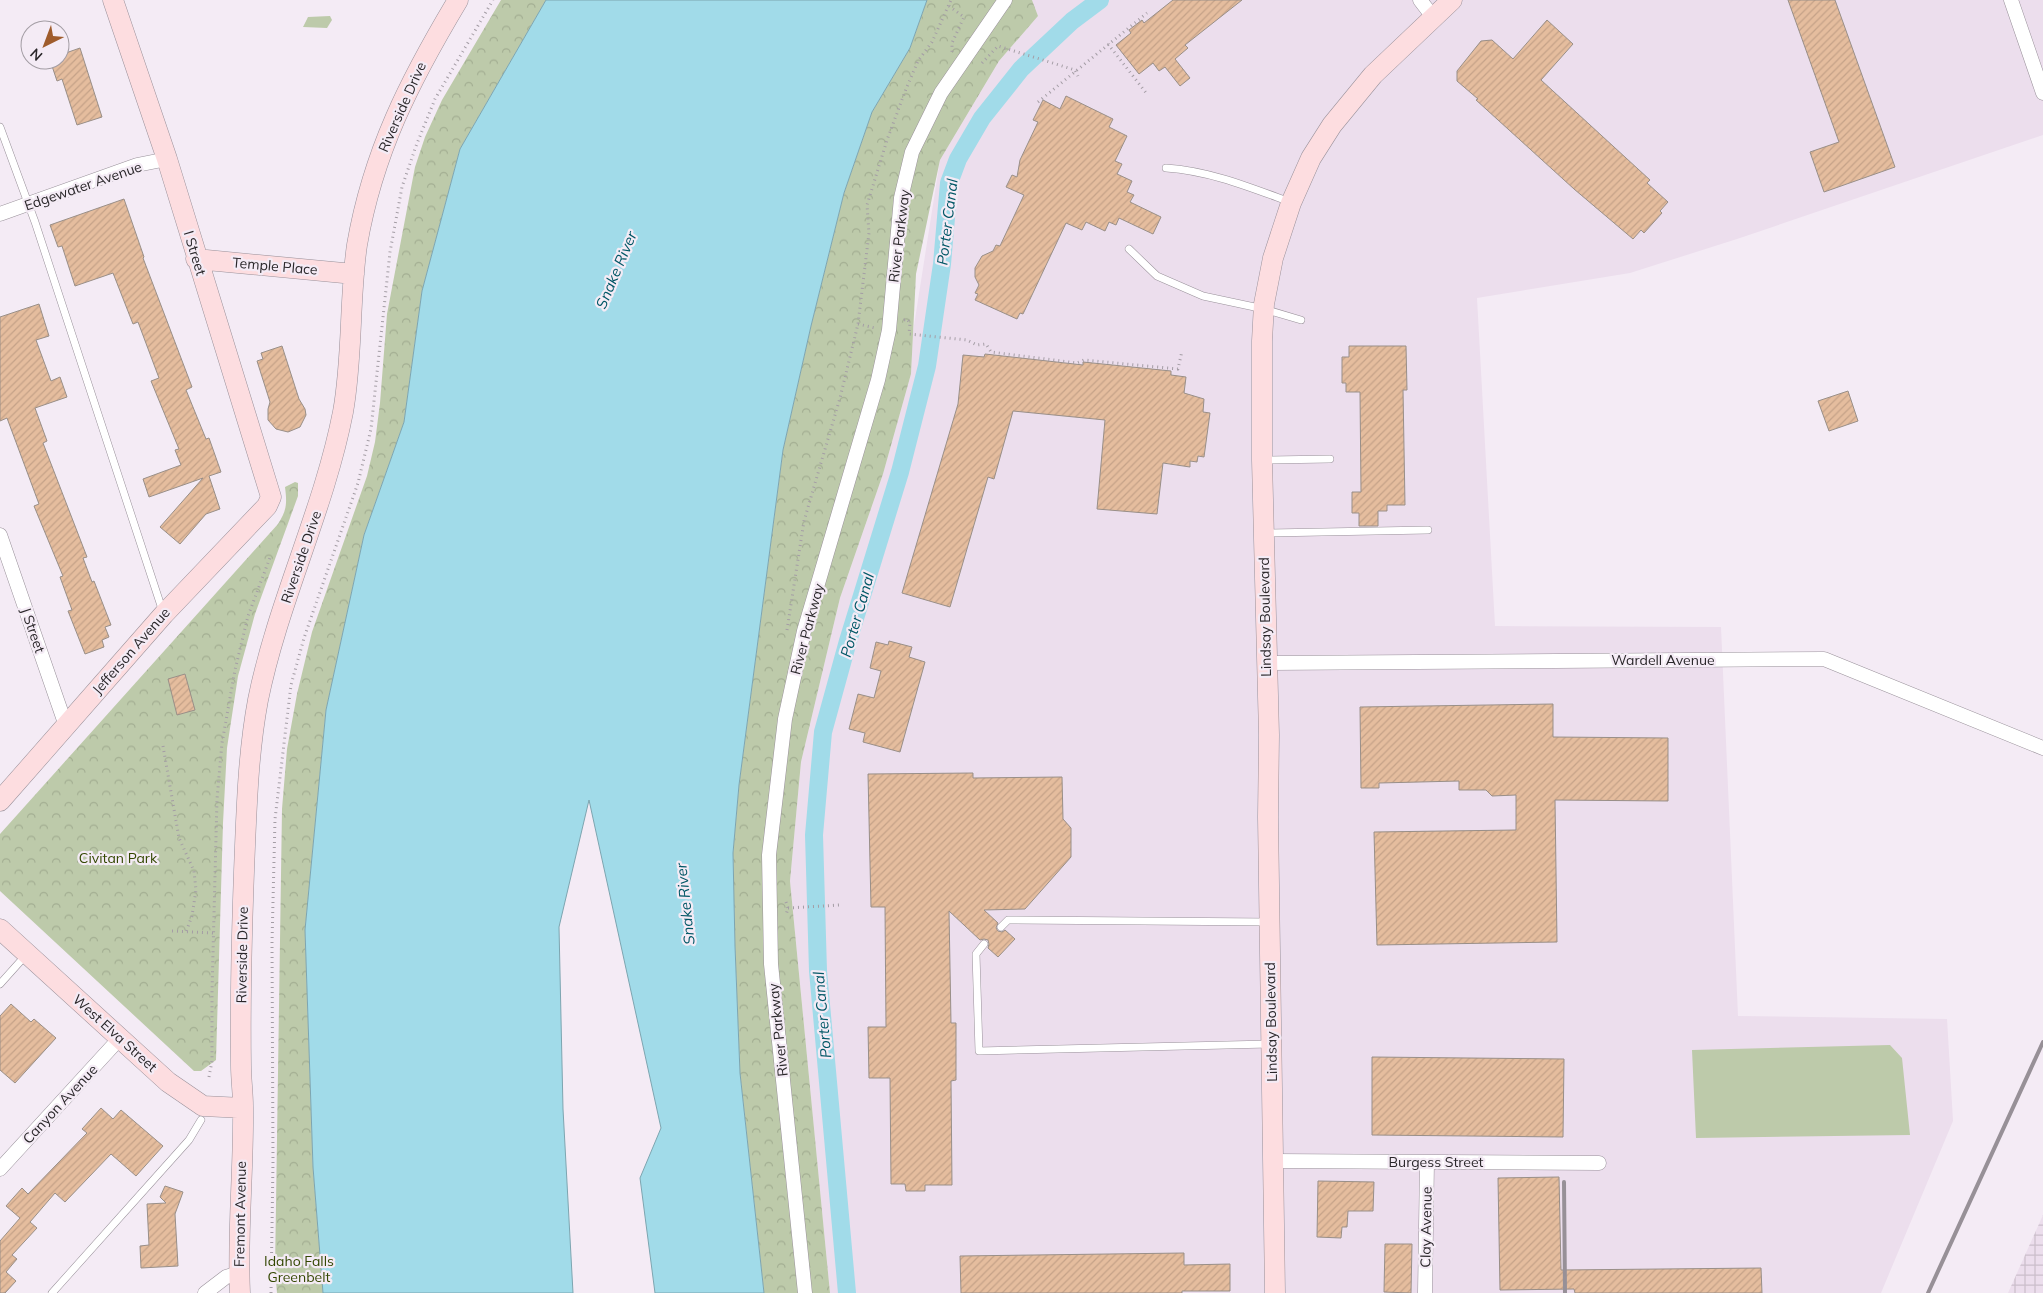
<svg xmlns="http://www.w3.org/2000/svg" width="2043" height="1293" font-family="Mulish,sans-serif">
<style>
.built{fill:#ecdeed}
.industrial{fill:url(#industrial-grid)}
.green{fill:#bdcaaa}
.park{fill:url(#park-crowns)}
.water{fill:#a1dbe9;stroke:#7da5b0}
.lines{fill:none;stroke-linecap:round;stroke-linejoin:round}
.canal{stroke:#a1dbe9;stroke-width:18}
.building{fill:url(#building-hatch);stroke:#998f88}
.lane-casing{stroke:#99919a;stroke-width:8}
.street-casing{stroke:#99919a;stroke-width:15}
.secondary-casing{stroke:#99919a;stroke-width:21}
.path{stroke:#a49da5;stroke-width:3;stroke-dasharray:1 4;stroke-linecap:butt}
.lane{stroke:#fff;stroke-width:7}
.street{stroke:#fff;stroke-width:14}
.secondary{stroke:#fddde0;stroke-width:20}
.rail{stroke:#979097;stroke-width:4}
.labels{text-anchor:middle;dominant-baseline:central;stroke-width:4.5;stroke-linejoin:round;paint-order:stroke}
.street-label{font-size:14px;fill:#2a272a;stroke:#f4ebf5}
.park-label{font-size:14px;fill:#334701;stroke:#f4ebf5}
.water-label{font-size:15px;font-style:italic;fill:#005766;stroke:#f4ebf5}
</style>
<defs>
<pattern id="industrial-grid" width="8" height="8" patternUnits="userSpaceOnUse" patternTransform="scale(1.25)"><rect width="8" height="8" fill="#ecdeed"/><path d="M0 4h8M4 0v8" fill="none" stroke="#cbbecb"/></pattern>
<pattern id="park-crowns" width="20" height="18" patternUnits="userSpaceOnUse" patternTransform="scale(1.25)"><rect width="20" height="18" fill="#bdcaaa"/><path d="M2 6a3 3 0 1 1 6 0M12 15a3 3 0 1 1 6 0" fill="none" stroke="#a3ae92"/></pattern>
<pattern id="building-hatch" width="6" height="6" patternUnits="userSpaceOnUse" patternTransform="scale(1.25)"><rect width="6" height="6" fill="#e5bd9e"/><path d="M-1 1l2-2M0 6l6-6M5 7l2-2" fill="none" stroke="#c5a288"/></pattern>
</defs>
<rect width="100%" height="100%" fill="#f4ebf5"/>
<path class="built" d="M 1032,0 L 2043,0 L 2043,135 L 1737,239 L 1630,273 L 1477,298 L 1495,626 L 1721,627 L 1738,1016 L 1947,1019 L 1953,1121 L 1881,1293 L 830,1293 L 790,881 L 801,762 L 840,598 L 883,474 L 911,374 L 913,332 L 940,160 L 999,61 L 1038,16 Z"/>
<path class="industrial" d="M 2043,1215 L 2043,1293 L 2008,1293 Z"/>
<path class="green" d="M 330,16 L 332,20 L 327,28 L 303,27 L 308,17 Z
M 1890,1045 L 1902,1058 L 1910,1135 L 1696,1138 L 1692,1050 Z"/>
<path class="park" d="M 501,0 L 546,0 L 460,149 L 422,291 L 404,422 L 364,535 L 326,710 L 305,930 L 313,1167 L 323,1293 L 277,1293 L 275,1270 L 282,809 L 287,749 L 297,694 L 312,632 L 367,476 L 375,442 L 380,403 L 387,314 L 415,167 L 425,137 L 442,100 Z
M 927,0 L 1032,0 L 1038,16 L 999,61 L 940,160 L 916,274 L 911,374 L 883,474 L 840,598 L 801,762 L 790,881 L 830,1293 L 764,1293 L 740,1073 L 735,946 L 733,853 L 739,785 L 783,450 L 811,326 L 844,193 L 872,112 L 910,48 Z
M 295,482 L 298,483 L 298,496 L 255,614 L 238,676 L 227,748 L 223,823 L 216,1060 L 201,1071 L 194,1071 L 0,891 L 0,834 L 278,524 C 287,510 287,503 285,487 Z"/>
<path class="water" d="M 546,0 L 927,0 L 910,48 L 872,112 L 844,193 L 811,326 L 783,450 L 739,785 L 733,853 L 735,946 L 740,1073 L 764,1293 L 655,1293 L 640,1178 L 661,1128 L 589,800 L 559,927 L 563,1109 L 573,1293 L 323,1293 L 313,1167 L 305,930 L 326,710 L 364,535 L 404,422 L 422,291 L 460,149 Z"/>
<g class="lines">
<path class="canal" d="M 847,1293 L 818,971 L 814,835 L 823,732 L 848,641 L 900,472 L 927,366 L 942,264 L 949,183 L 958,159 L 982,118 L 1021,69 L 1072,21 L 1100,0"/>
</g>
<path class="building" d="M 1173,0 L 1242,0 L 1185,45 L 1188,48 L 1175,59 L 1190,78 L 1180,86 L 1165,67 L 1159,71 L 1153,63 L 1139,74 L 1116,45 L 1131,33 L 1129,30 L 1142,20 L 1144,23 Z
M 1788,0 L 1835,0 L 1895,167 L 1824,192 L 1810,152 L 1839,142 Z
M 1547,20 L 1573,44 L 1541,80 L 1650,180 L 1647,183 L 1668,202 L 1660,211 L 1662,213 L 1644,233 L 1641,230 L 1633,239 L 1574,189 L 1476,100 L 1478,99 L 1457,81 L 1457,71 L 1481,41 L 1492,40 L 1513,59 Z
M 80,48 L 102,117 L 77,125 L 62,79 L 57,81 L 50,60 L 60,60 L 60,55 Z
M 1066,96 L 1113,119 L 1109,127 L 1127,136 L 1115,161 L 1122,164 L 1117,174 L 1132,181 L 1127,192 L 1134,195 L 1130,202 L 1161,217 L 1153,234 L 1119,218 L 1116,225 L 1109,222 L 1105,231 L 1086,222 L 1082,230 L 1066,223 L 1023,314 L 1020,313 L 1017,319 L 975,300 L 978,294 L 975,293 L 979,285 L 975,277 L 975,268 L 982,256 L 993,251 L 996,245 L 1000,246 L 1024,195 L 1006,187 L 1012,175 L 1017,177 L 1020,160 L 1038,122 L 1033,120 L 1043,100 L 1060,109 Z
M 124,199 L 144,257 L 143,258 L 192,387 L 186,390 L 206,439 L 209,438 L 221,472 L 209,476 L 220,509 L 206,514 L 180,544 L 160,527 L 203,478 L 149,497 L 143,479 L 181,465 L 175,450 L 179,449 L 151,381 L 159,378 L 138,322 L 133,324 L 113,273 L 75,286 L 62,246 L 58,247 L 50,225 Z
M 39,304 L 49,336 L 36,340 L 51,381 L 60,377 L 67,397 L 35,408 L 47,441 L 43,443 L 87,557 L 83,558 L 92,582 L 94,581 L 111,625 L 105,627 L 109,637 L 102,640 L 104,647 L 85,654 L 68,611 L 72,610 L 60,577 L 63,576 L 34,506 L 39,504 L 7,418 L 0,421 L 0,317 Z
M 282,346 L 299,399 L 305,409 L 306,415 L 300,427 L 288,432 L 276,429 L 268,420 L 268,409 L 270,402 L 257,361 L 263,359 L 261,353 Z
M 1349,346 L 1406,346 L 1407,390 L 1403,390 L 1405,505 L 1387,505 L 1387,511 L 1378,511 L 1378,526 L 1359,526 L 1359,513 L 1352,513 L 1352,492 L 1361,492 L 1360,392 L 1346,392 L 1346,383 L 1342,383 L 1342,357 L 1349,357 Z
M 985,354 L 1083,365 L 1083,362 L 1171,371 L 1171,375 L 1186,377 L 1184,393 L 1204,399 L 1203,412 L 1210,413 L 1204,457 L 1198,456 L 1197,462 L 1190,461 L 1190,467 L 1163,463 L 1157,514 L 1097,509 L 1105,420 L 1013,411 L 994,479 L 988,477 L 950,607 L 902,593 L 958,404 L 963,355 L 984,357 Z
M 1848,391 L 1858,421 L 1829,431 L 1818,401 Z
M 889,641 L 912,647 L 909,657 L 925,662 L 900,752 L 863,742 L 865,733 L 849,729 L 858,694 L 874,698 L 881,671 L 870,668 L 876,642 L 888,645 Z
M 185,674 L 195,710 L 177,715 L 168,679 Z
M 1553,704 L 1553,737 L 1668,738 L 1668,801 L 1555,800 L 1557,942 L 1377,945 L 1374,832 L 1516,830 L 1516,795 L 1492,796 L 1486,790 L 1459,790 L 1459,781 L 1379,783 L 1379,788 L 1361,788 L 1360,707 Z
M 973,773 L 973,778 L 1062,777 L 1063,819 L 1071,828 L 1071,857 L 1025,909 L 984,910 L 998,923 L 996,928 L 998,931 L 1002,932 L 1005,930 L 1015,939 L 998,957 L 988,948 L 989,944 L 988,940 L 984,939 L 980,940 L 949,911 L 951,1023 L 956,1023 L 956,1080 L 951,1081 L 952,1185 L 925,1185 L 925,1191 L 906,1191 L 905,1184 L 891,1184 L 890,1078 L 869,1078 L 868,1027 L 886,1027 L 885,907 L 871,907 L 868,774 Z
M 11,1004 L 31,1022 L 34,1019 L 56,1038 L 15,1083 L 0,1070 L 0,1016 Z
M 1372,1057 L 1564,1059 L 1563,1137 L 1372,1135 Z
M 101,1108 L 113,1119 L 121,1110 L 163,1146 L 136,1176 L 111,1154 L 65,1202 L 55,1193 L 30,1222 L 37,1228 L 12,1255 L 17,1259 L 6,1272 L 16,1281 L 5,1293 L 0,1293 L 0,1241 L 20,1218 L 6,1206 L 22,1188 L 28,1194 L 87,1133 L 82,1129 Z
M 1559,1177 L 1561,1270 L 1761,1268 L 1762,1293 L 1575,1293 L 1574,1289 L 1500,1290 L 1498,1178 Z
M 1318,1181 L 1374,1182 L 1373,1211 L 1348,1211 L 1347,1227 L 1342,1227 L 1341,1238 L 1317,1237 Z
M 165,1186 L 183,1192 L 175,1214 L 178,1266 L 141,1268 L 140,1246 L 149,1245 L 147,1204 L 166,1203 L 160,1197 Z
M 1385,1244 L 1412,1244 L 1411,1293 L 1384,1292 Z
M 1184,1253 L 1184,1265 L 1230,1264 L 1230,1291 L 1182,1291 L 1182,1293 L 961,1293 L 960,1256 Z"/>
<g class="lines">
<defs>
<path id="lane" d="M 0,127 L 35,222 L 163,612
M 1166,168 C 1210,171 1249,187 1290,202
M 1129,249 L 1157,276 L 1203,296 L 1264,309 L 1301,320
M 1263,460 L 1330,459
M 1267,533 L 1428,530
M 1001,927 L 1008,920 L 1269,922
M 984,944 L 976,954 L 979,1051 L 1269,1044
M 0,984 L 26,955
M 52,1293 L 189,1140 L 201,1120"/>
<path id="street" d="M 1420,0 L 1433,17
M 2011,0 L 2043,93
M 0,214 L 137,165 L 167,159
M 0,535 L 66,726
M 1266,663 L 1824,659 L 2043,748
M 1273,1161 L 1599,1163
M 0,1169 L 120,1038
M 205,1293 L 226,1277 L 239,1273
M 805,1293 L 771,964 L 769,855 L 785,719 L 804,631 L 878,380 L 889,330 L 901,198 L 912,152 L 941,93 L 1005,0
M 1425,1293 L 1427,1162"/>
<path id="secondary" d="M 196,259 L 354,274
M 0,801 L 164,614 L 267,506 L 271,497 L 167,159 L 113,0
M 0,929 L 168,1082 L 203,1106 L 243,1108
M 240,1293 C 237,1231 244,1168 243,1106 C 243,1093 241,1079 241,1066 C 240,993 242,919 245,846 C 247,797 249,748 258,700 C 278,601 324,510 343,412 C 353,357 349,300 357,245 C 373,152 410,80 458,0
M 1275,1293 L 1268,817 L 1269,735 L 1262,460 L 1262,341 L 1264,304 L 1273,258 L 1291,203 L 1311,158 L 1332,125 L 1373,75 L 1452,0"/>
</defs>
<use href="#lane" class="lane-casing"/>
<use href="#street" class="street-casing"/>
<use href="#secondary" class="secondary-casing"/>
<path class="path" d="M 949,6 L 964,17 L 952,43 L 952,52
M 1108,44 L 1147,94
M 982,63 L 998,46 L 1075,70 L 1078,76
M 1038,102 L 1147,13
M 904,320 L 907,319 L 910,323 L 909,334 L 967,340 L 977,345 L 986,344 L 991,352 L 1077,363 L 1084,360 L 1178,369 L 1182,351
M 858,324 L 875,328
M 787,630 L 804,521 L 840,398 L 858,324 L 869,233 L 867,205 L 887,140 L 906,89 L 918,61 L 932,42 L 951,0
M 163,746 L 179,838 L 194,871 L 196,890 L 192,916 L 186,932
M 786,902 L 788,908 L 786,915
M 788,908 L 840,905
M 172,931 L 213,933
M 209,1077 L 212,1061 L 212,992 L 217,799 L 222,743 L 235,670 L 248,616 L 271,555
M 271,1293 L 273,1161 L 272,943 L 275,819 L 291,685 L 304,638 L 358,483 L 371,429 L 390,252 L 402,187 L 416,146 L 435,99 L 493,0"/>
<use href="#lane" class="lane"/>
<use href="#street" class="street"/>
<use href="#secondary" class="secondary"/>
<path class="rail" d="M 1564,1182 L 1565,1293
M 1928,1293 L 2043,1042"/>
</g>
<g class="labels">
<g class="street-label">
<text transform="translate(402 107) rotate(-66)">Riverside Drive</text>
<text transform="translate(83 186) rotate(-19)">Edgewater Avenue</text>
<text transform="translate(899 236) rotate(-83)">River Parkway</text>
<text transform="translate(195 253) rotate(73)">I Street</text>
<text transform="translate(275 266) rotate(5)">Temple Place</text>
<text transform="translate(301 557) rotate(-71)">Riverside Drive</text>
<text transform="translate(1265 617) rotate(-91)">Lindsay Boulevard</text>
<text transform="translate(807 629) rotate(-75)">River Parkway</text>
<text transform="translate(33 630) rotate(71)">J Street</text>
<text transform="translate(131 651) rotate(-49)">Jefferson Avenue</text>
<text x="1663" y="660">Wardell Avenue</text>
<text transform="translate(242 955) rotate(-89)">Riverside Drive</text>
<text transform="translate(1271 1022) rotate(-91)">Lindsay Boulevard</text>
<text transform="translate(778 1030) rotate(-96)">River Parkway</text>
<text transform="translate(115 1033) rotate(42)">West Elva Street</text>
<text transform="translate(60 1104) rotate(-47)">Canyon Avenue</text>
<text x="1436" y="1162">Burgess Street</text>
<text transform="translate(240 1214) rotate(-89)">Fremont Avenue</text>
<text transform="translate(1426 1227) rotate(-89)">Clay Avenue</text>
</g>
<g class="park-label">
<text x="118" y="858">Civitan Park</text>
<text x="299" y="1261">Idaho Falls<tspan x="299" dy="16">Greenbelt</tspan></text>
</g>
<g class="water-label">
<text transform="translate(947 222) rotate(-83)">Porter Canal</text>
<text transform="translate(616 270) rotate(-67)">Snake River</text>
<text transform="translate(857 615) rotate(-74)">Porter Canal</text>
<text transform="translate(685 904) rotate(-96)">Snake River</text>
<text transform="translate(822 1015) rotate(-95)">Porter Canal</text>
</g>
</g>
<g transform="translate(45 45) rotate(222)"><circle r="24" fill="#f4ebf5" stroke="#a39da4"/>
<path d="M0-4L9 19L0 12L-9 19Z" fill="#9f5c2c"/>
<text y="-8" font-size="14" font-weight="bold" text-anchor="middle" fill="#2a272a">N</text>
</g>
</svg>
